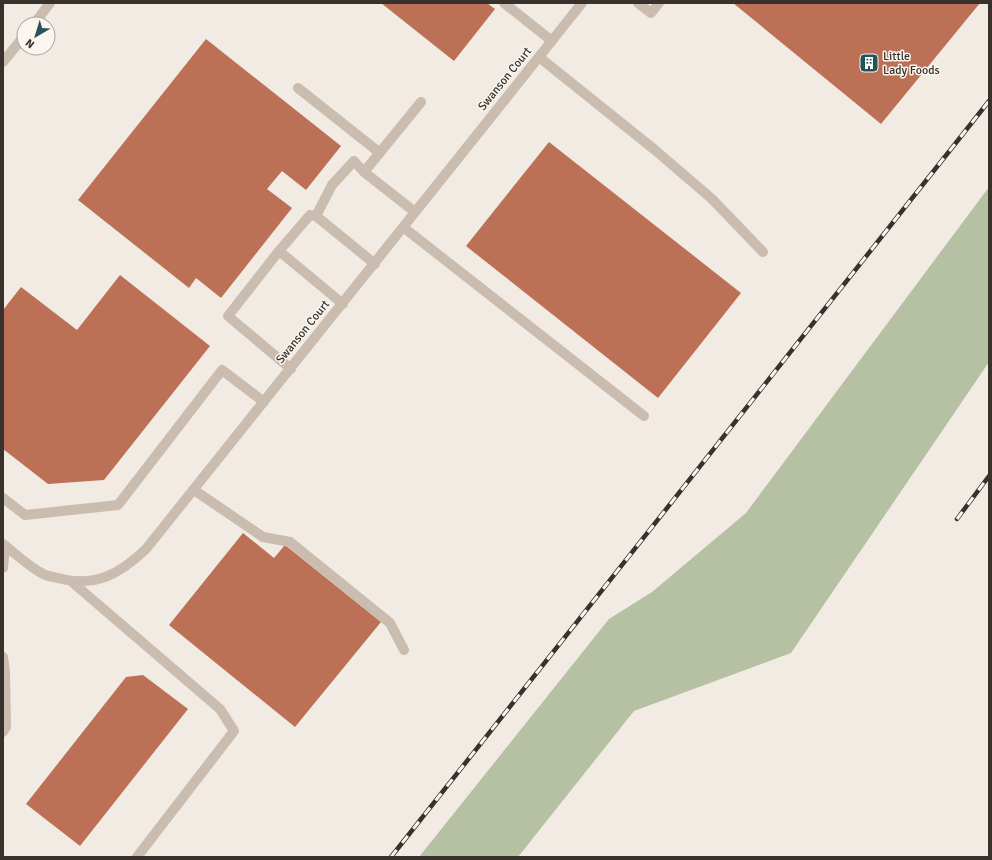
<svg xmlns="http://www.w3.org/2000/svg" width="992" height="860" font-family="Signika,sans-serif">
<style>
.green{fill:#b6c0a3}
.building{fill:#bc7157}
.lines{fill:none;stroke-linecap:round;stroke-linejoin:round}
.service{stroke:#cabcaf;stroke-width:10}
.rail-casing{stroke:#39312c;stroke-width:4.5}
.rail{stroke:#faf5ef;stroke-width:3;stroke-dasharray:9;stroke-linecap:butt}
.labels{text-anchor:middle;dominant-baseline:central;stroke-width:3;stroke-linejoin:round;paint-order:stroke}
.poi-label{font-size:12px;fill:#39312c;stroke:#faf5ef;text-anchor:start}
.street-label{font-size:12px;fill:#39312c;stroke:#faf5ef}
</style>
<rect width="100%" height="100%" fill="#f2ebe3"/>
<path class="green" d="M 989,187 L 989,362 L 791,653 L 634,711 L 518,857 L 419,857 L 609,619 L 652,592 L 746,513 Z"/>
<path class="building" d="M 381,3 L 487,3 L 495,9 L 454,61 Z
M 733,3 L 980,3 L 881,124 Z
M 206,39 L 341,146 L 306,190 L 282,171 L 267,189 L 292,208 L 221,298 L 196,278 L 189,288 L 78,200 Z
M 549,142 L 741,293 L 658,398 L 466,246 Z
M 120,275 L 210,346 L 104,480 L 48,484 L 3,449 L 3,310 L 21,287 L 77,330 Z
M 243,533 L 274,558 L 285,545 L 381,622 L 295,727 L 169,625 Z
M 143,675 L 188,709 L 80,846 L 26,804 L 126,677 Z"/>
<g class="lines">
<path class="service" d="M 504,3 L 552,41
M 638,3 L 651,13 L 659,3
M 34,24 L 50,3
M 539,57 L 655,150 L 712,199 L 763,252
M 3,62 L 24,36
M 298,88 L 380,153
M 364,172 L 354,161 L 332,185 L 316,216 L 375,264
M 415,212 L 364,172 L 421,102
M 316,216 L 310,215 L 279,251 L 343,304
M 403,227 L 644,416
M 279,251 L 228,316 L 291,369
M 194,490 L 263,537 L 290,542 L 390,623 L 404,650
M 3,498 L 25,515 L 118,505 L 222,370 L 264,402
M 3,544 C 16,554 28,566 43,574 C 47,576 53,577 58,578 C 95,588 120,574 146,549 L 582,3
M 3,568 L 5,546
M 72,582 L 220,709 L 234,731 L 137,857
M 3,657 L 5,672 L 6,727 L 3,732"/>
<defs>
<path id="rail" d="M 957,519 L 989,476
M 391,857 L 989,101"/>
</defs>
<use href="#rail" class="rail-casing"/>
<use href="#rail" class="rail"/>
</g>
<defs>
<symbol id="building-square" viewBox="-11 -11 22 22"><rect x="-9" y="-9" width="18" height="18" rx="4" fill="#255358" stroke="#faf5ef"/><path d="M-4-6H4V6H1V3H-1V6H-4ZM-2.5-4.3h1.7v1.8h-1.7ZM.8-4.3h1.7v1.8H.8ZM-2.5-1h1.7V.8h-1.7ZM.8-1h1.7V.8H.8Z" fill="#fff"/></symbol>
</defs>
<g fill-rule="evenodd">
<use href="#building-square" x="858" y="52" width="22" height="22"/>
</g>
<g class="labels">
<g class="poi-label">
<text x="883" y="56">Little<tspan x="883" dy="14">Lady Foods</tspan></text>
</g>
<g class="street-label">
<text transform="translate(505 79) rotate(-51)">Swanson Court</text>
<text transform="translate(303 332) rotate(-51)">Swanson Court</text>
</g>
</g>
<rect width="992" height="860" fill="none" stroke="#39312c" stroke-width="8"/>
<g transform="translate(36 36) rotate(218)"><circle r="19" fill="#faf5ef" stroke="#ada7a1"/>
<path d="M0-3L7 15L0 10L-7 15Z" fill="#255358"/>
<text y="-6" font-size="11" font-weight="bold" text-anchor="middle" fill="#39312c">N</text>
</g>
</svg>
